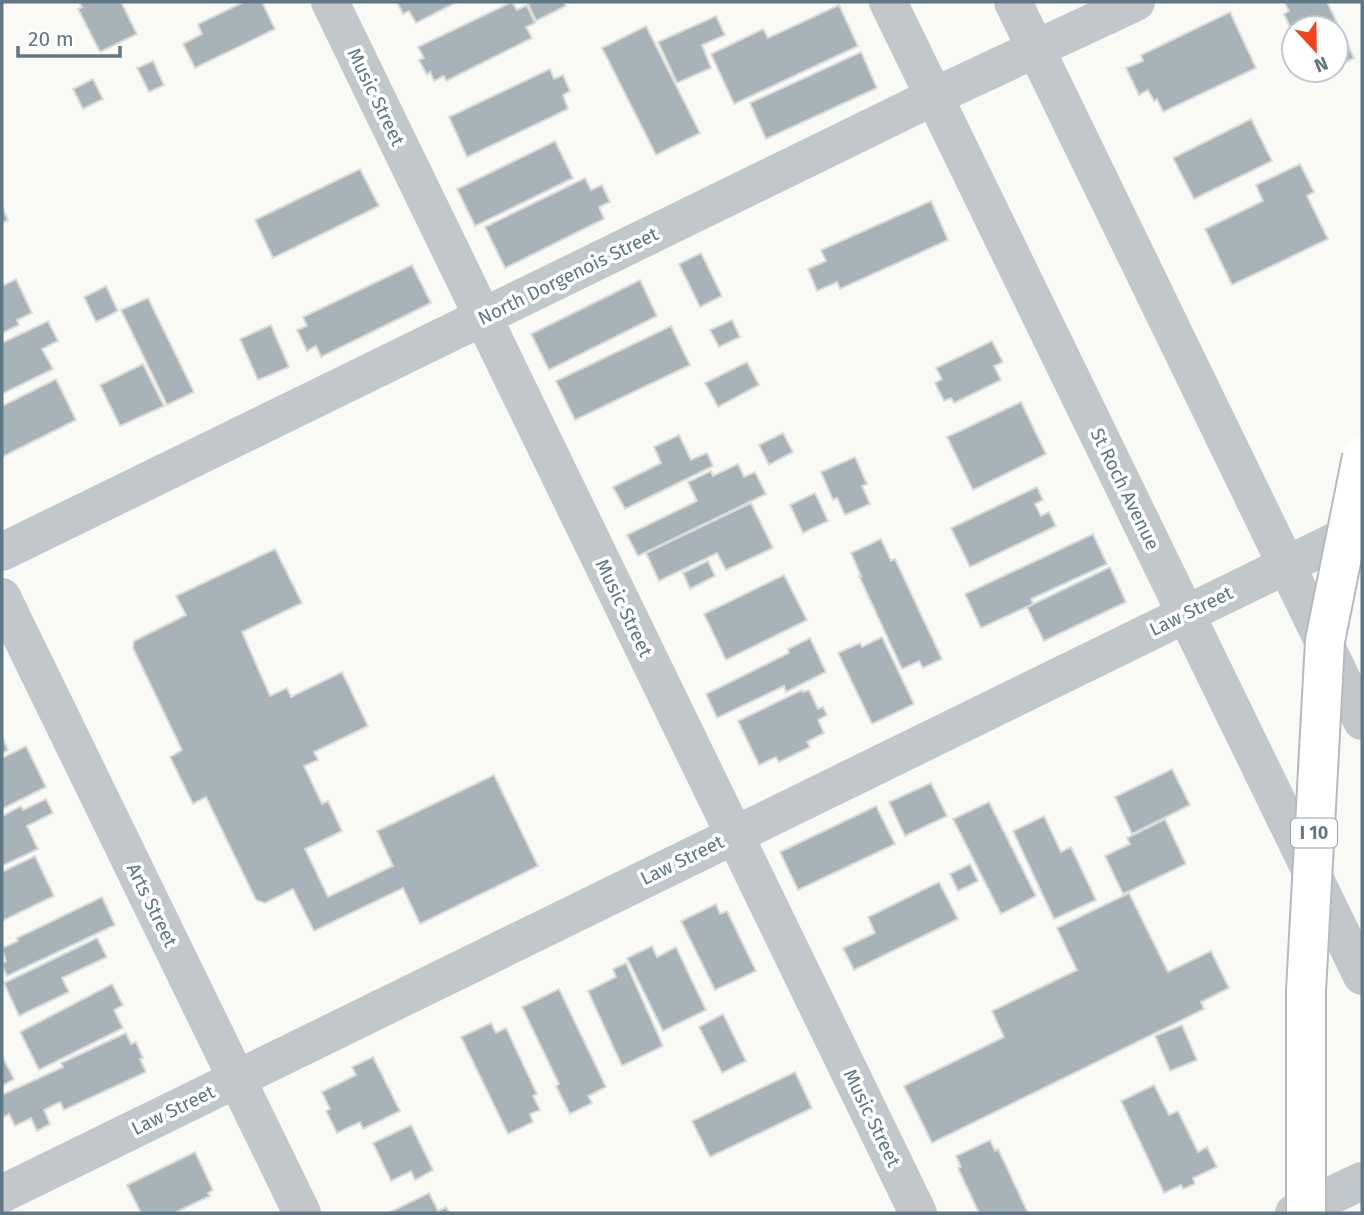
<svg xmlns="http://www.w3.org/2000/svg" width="1364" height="1215" font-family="'Fira Sans',sans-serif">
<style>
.building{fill:#a8b3b9;stroke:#dbdbd8;stroke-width:2}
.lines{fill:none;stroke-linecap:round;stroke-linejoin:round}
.minor{stroke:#c2c7cb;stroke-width:38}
.highway-bridge-casing{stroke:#b5babe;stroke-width:42;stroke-linecap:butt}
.highway-bridge{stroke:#fff;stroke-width:38}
.labels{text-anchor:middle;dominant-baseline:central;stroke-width:7;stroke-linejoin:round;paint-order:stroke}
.shield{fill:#fff;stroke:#90a0a9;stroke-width:2}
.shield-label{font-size:18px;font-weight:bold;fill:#617784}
.street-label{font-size:19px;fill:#617784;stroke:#fff}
</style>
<rect width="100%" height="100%" fill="#f9f9f6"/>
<path class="building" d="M 79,2 L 121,2 L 137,34 L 100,52 L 78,9 L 82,7 Z
M 244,2 L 262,2 L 275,29 L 195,68 L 183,44 L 202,34 L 198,24 Z
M 397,2 L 457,2 L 416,23 L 409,11 L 403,14 Z
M 512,2 L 517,10 L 527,5 L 535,23 L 526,27 L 532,38 L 446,81 L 444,76 L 434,81 L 430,72 L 427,75 L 419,60 L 424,58 L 418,47 Z
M 533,2 L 564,2 L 566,6 L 536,21 L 528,4 Z
M 1327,2 L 1354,58 L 1336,67 L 1336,28 L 1294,28 L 1294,36 L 1284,14 L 1289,11 L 1285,3 L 1287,2 Z
M 839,5 L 858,46 L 734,104 L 711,54 L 763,29 L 768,38 Z
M 1230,12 L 1256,68 L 1163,112 L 1157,99 L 1154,101 L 1148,90 L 1139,95 L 1126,68 L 1143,61 L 1141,55 Z
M 716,16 L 725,35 L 702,45 L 711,68 L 677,83 L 658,42 Z
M 646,26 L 700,133 L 656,155 L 602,48 Z
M 861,52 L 877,88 L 766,139 L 750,103 Z
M 153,61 L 164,85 L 149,92 L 137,68 Z
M 550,69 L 554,79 L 563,75 L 570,91 L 563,95 L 568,109 L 467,157 L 449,117 Z
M 1310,70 L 1330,70 L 1314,78 Z
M 93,79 L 103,99 L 83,109 L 73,89 Z
M 1251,119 L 1272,161 L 1194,199 L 1173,158 Z
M 555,141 L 573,178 L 475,226 L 457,189 Z
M 1300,164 L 1314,192 L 1307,196 L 1328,239 L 1232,285 L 1205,229 L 1263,201 L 1256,185 Z
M 360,169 L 379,206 L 273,258 L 255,220 Z
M 585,178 L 591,190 L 602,185 L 610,202 L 599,207 L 604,219 L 505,268 L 485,227 Z
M 931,201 L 948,240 L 840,289 L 837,282 L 817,291 L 808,269 L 826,261 L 821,250 Z
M 2,206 L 8,220 L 2,223 Z
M 701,253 L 722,296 L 700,307 L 679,264 Z
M 412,265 L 431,303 L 321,357 L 316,346 L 307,351 L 297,330 L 307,326 L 303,317 Z
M 16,279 L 32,313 L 17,320 L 19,325 L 2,333 L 2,286 Z
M 640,280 L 657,316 L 549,370 L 531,334 Z
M 106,286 L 118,311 L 96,322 L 84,297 Z
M 148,298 L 194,392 L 167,405 L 121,310 Z
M 732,320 L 740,337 L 719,347 L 710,330 Z
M 48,321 L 58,341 L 42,349 L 53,369 L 2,394 L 2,343 Z
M 271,325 L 289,367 L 258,380 L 240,339 Z
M 671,326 L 690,365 L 575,420 L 556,381 Z
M 992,341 L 1003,362 L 994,366 L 1001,380 L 954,403 L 951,398 L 944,401 L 935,383 L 942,379 L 936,368 Z
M 747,362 L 759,385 L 718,407 L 705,383 Z
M 143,364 L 164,406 L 120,426 L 100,385 Z
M 56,379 L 76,420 L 2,457 L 2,406 Z
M 1021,402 L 1046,454 L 973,490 L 947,437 Z
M 783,433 L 793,452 L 769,465 L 759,445 Z
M 679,435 L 691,460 L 707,453 L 713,466 L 625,509 L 613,487 L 661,463 L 654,447 Z
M 855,457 L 867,484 L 862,486 L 870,504 L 845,515 L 837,498 L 833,500 L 821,472 Z
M 738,464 L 744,477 L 755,472 L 766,494 L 638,556 L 627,535 L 697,501 L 688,482 L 711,471 L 713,476 Z
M 1037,487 L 1043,500 L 1035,504 L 1041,516 L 1049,512 L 1056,526 L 970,567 L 951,528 Z
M 815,493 L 828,521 L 803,533 L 790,505 Z
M 751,503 L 773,548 L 726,570 L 717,553 L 659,581 L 646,553 Z
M 1093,534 L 1107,564 L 1031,599 L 1033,604 L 981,628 L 965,594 Z
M 881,539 L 891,561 L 895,559 L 942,659 L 923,668 L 919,661 L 902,669 L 859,576 L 861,576 L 851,553 Z
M 275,549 L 302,603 L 242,632 L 270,696 L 287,688 L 291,697 L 342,672 L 368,726 L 314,752 L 318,760 L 304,766 L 322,804 L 328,801 L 342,831 L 305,849 L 328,897 L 393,866 L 377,831 L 494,775 L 538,866 L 420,924 L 403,888 L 314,931 L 293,889 L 265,903 L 256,900 L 206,797 L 193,804 L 170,757 L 182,750 L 133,648 L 134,641 L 186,615 L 176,596 Z
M 708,561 L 715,576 L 690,589 L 683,573 Z
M 1110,567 L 1126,602 L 1044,641 L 1027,607 Z
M 784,575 L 807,620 L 726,660 L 704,614 Z
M 882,637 L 914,704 L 872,724 L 838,653 L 860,643 L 862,647 Z
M 810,638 L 826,672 L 786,692 L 784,686 L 717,718 L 706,694 L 789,653 L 788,649 Z
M 802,690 L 803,692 L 809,690 L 818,709 L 823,707 L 827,715 L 818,720 L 824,733 L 807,742 L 810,747 L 779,762 L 776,757 L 759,765 L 738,721 Z
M 2,737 L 8,750 L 2,753 Z
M 26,746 L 46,787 L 2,809 L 2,758 Z
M 1172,769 L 1190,805 L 1132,834 L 1115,797 Z
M 931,783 L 947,816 L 905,836 L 889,802 Z
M 46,799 L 53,813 L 27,826 L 38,849 L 2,866 L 2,816 L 21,806 L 23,810 Z
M 989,802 L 1036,896 L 1001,914 L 953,819 Z
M 876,806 L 895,844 L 798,890 L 780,852 Z
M 1044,816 L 1061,852 L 1071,847 L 1096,900 L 1054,919 L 1013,831 Z
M 1165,819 L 1186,864 L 1123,894 L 1105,856 L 1130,844 L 1127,838 Z
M 35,856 L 54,896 L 2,921 L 2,872 Z
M 970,864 L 978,881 L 958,891 L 950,874 Z
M 939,882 L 958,919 L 854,970 L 843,948 L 875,933 L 868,917 Z
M 1129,893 L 1168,972 L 1211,951 L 1229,988 L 1201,1002 L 1204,1009 L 932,1143 L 904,1086 L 1004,1037 L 992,1011 L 1077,970 L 1057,928 Z
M 102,897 L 115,925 L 7,976 L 2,965 L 6,961 L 2,948 L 18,941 L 17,938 Z
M 716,904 L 720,914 L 727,911 L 756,971 L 715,990 L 681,921 Z
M 97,938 L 107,957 L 62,978 L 69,992 L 19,1016 L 4,983 Z
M 652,946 L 657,957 L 676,947 L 706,1010 L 663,1031 L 627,958 Z
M 626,963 L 663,1046 L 622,1066 L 588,991 L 616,977 L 613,969 Z
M 112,984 L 123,1005 L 114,1010 L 123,1028 L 39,1070 L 20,1032 Z
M 559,989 L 606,1087 L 588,1096 L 592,1103 L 570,1114 L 556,1086 L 559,1084 L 522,1007 Z
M 723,1014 L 746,1061 L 722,1073 L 699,1027 Z
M 491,1023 L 496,1033 L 506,1028 L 537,1094 L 533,1096 L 540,1110 L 530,1114 L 533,1122 L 508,1134 L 461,1037 Z
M 1182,1025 L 1197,1060 L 1170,1071 L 1155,1036 Z
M 126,1033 L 131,1044 L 136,1042 L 143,1058 L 140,1059 L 146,1072 L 64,1110 L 60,1102 L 44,1110 L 50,1124 L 37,1131 L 31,1118 L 15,1126 L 9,1114 L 4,1117 L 2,1111 L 2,1095 L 63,1067 L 61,1063 Z
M 2,1056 L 14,1079 L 2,1086 Z
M 373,1057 L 400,1111 L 363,1129 L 360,1122 L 337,1133 L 326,1111 L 330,1109 L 322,1092 L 356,1075 L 352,1067 Z
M 795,1072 L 812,1108 L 710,1157 L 692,1121 Z
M 1154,1085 L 1169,1115 L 1178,1111 L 1198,1152 L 1207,1147 L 1217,1167 L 1193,1178 L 1195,1184 L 1183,1189 L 1181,1185 L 1164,1193 L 1121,1101 Z
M 411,1125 L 433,1170 L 415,1180 L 411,1171 L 391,1181 L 373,1143 Z
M 990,1140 L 995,1151 L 998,1149 L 1028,1213 L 979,1213 L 958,1168 L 961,1167 L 956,1156 Z
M 195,1152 L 213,1190 L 208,1193 L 210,1196 L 174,1213 L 141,1213 L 127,1185 Z
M 429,1193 L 438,1211 L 446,1207 L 450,1213 L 388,1213 Z"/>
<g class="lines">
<path class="minor" d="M 330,2 L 918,1213
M 888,2 L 1362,976
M 1013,2 L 1362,721
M 2,552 L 935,96 L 1136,2
M 2,597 L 302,1213
M 2,1194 L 1362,528
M 1294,1213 L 1362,1181"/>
<defs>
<path id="highway-bridge" d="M 1306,1213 L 1306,991 L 1325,641 L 1362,457"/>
</defs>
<use href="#highway-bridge" class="highway-bridge-casing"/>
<use href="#highway-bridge" class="highway-bridge"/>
</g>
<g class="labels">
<rect class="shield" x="1291" y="818.5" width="46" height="29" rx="5"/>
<g class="shield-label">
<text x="1314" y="833">I 10</text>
</g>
<g class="street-label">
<text transform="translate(376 97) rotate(64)">Music Street</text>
<text transform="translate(568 276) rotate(-26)">North Dorgenois Street</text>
<text transform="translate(1125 489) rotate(64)">St Roch Avenue</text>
<text transform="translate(624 608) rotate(64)">Music Street</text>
<text transform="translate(1191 611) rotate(-26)">Law Street</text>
<text transform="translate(682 860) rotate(-26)">Law Street</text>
<text transform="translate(152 905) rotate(64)">Arts Street</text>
<text transform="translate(173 1110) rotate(-26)">Law Street</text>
<text transform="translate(872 1118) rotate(64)">Music Street</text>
</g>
</g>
<rect width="1364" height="1215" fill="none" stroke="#617784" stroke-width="7"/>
<g transform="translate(1315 49) rotate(158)"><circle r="33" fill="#ffffff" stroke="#c0c9ce" stroke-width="2"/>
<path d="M0-5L12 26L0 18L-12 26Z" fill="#f3431d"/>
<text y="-10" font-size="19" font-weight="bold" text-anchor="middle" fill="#617784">N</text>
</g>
<path d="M18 46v10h102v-10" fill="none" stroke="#617784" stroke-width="3.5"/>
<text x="28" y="46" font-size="21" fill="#617784" stroke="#ffffff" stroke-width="5" paint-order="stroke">20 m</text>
</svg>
